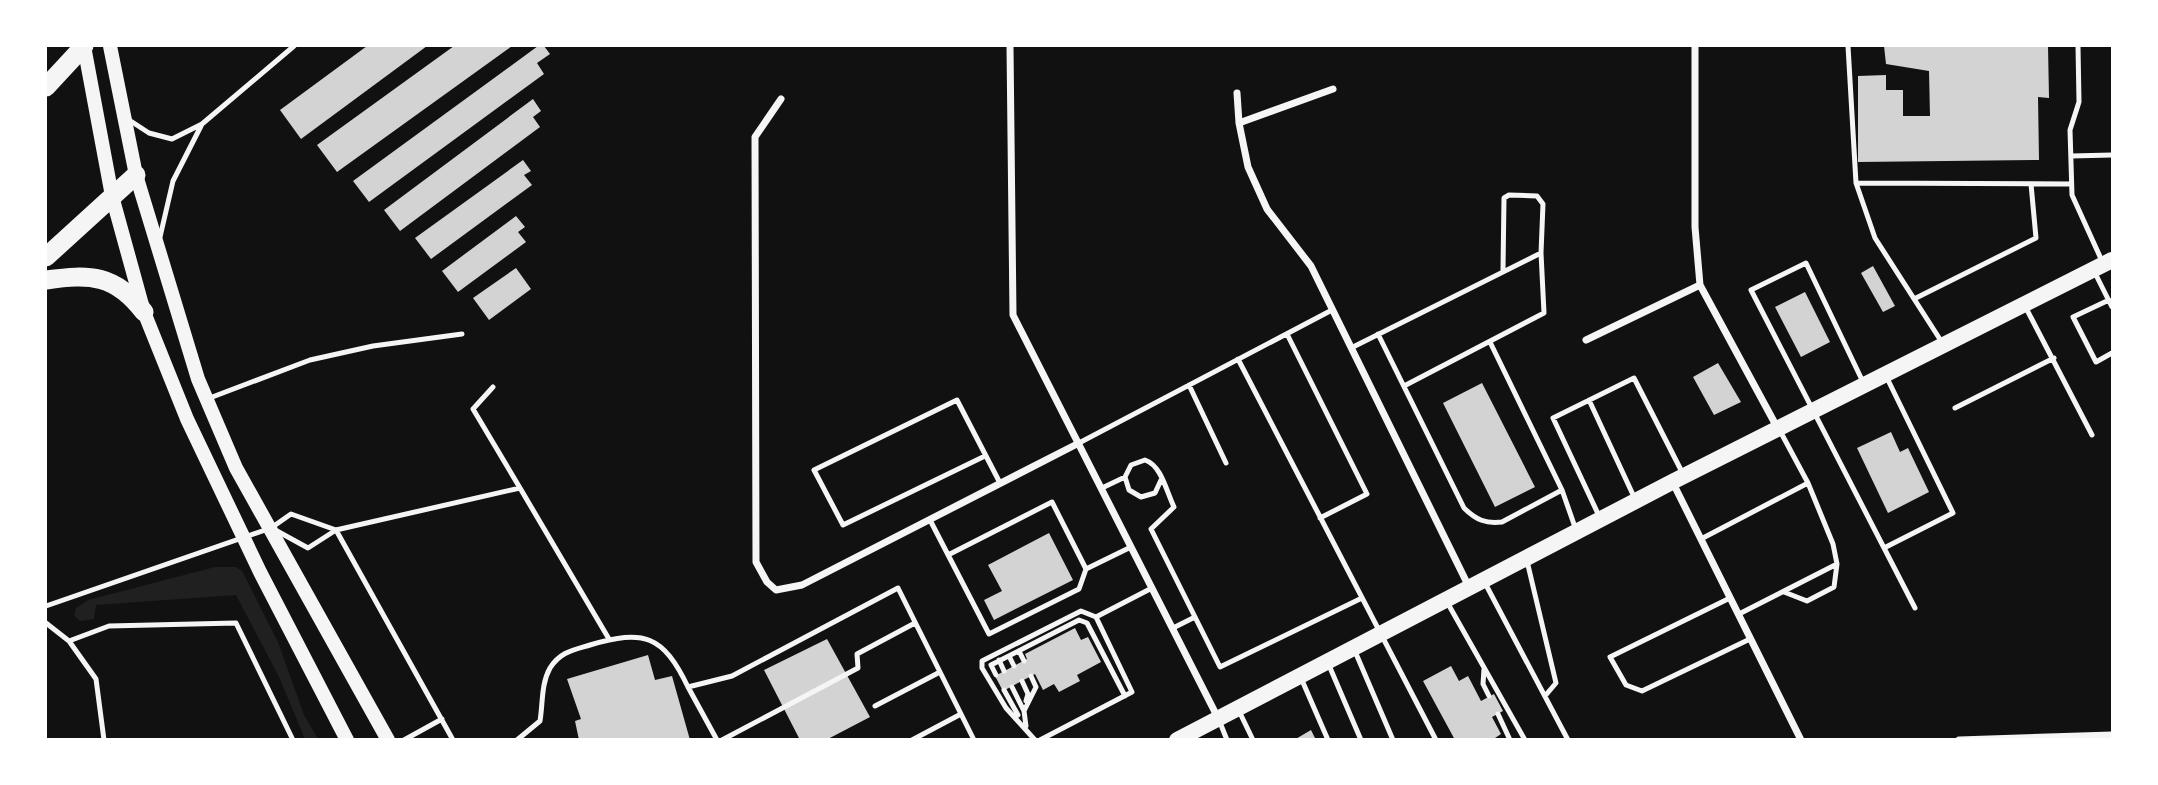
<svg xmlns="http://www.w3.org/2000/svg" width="2158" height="785" font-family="Merriweather,serif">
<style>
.green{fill:#202020}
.building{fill:#d3d3d3}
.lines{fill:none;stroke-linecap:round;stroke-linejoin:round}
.service{stroke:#f5f5f5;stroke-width:5}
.minor{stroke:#f5f5f5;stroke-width:7}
.secondary{stroke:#f5f5f5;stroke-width:14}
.primary{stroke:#f5f5f5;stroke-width:16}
.motorway{stroke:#f5f5f5;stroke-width:19}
</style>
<rect width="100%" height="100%" fill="#111"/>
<path class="green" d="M 215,567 L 236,567 L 242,571 L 278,642 L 304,715 L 318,739 L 305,739 L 279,677 L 236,595 L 96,605 L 94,619 L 80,621 L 74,615 L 76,608 L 88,600 Z"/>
<path class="building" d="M 367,46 L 427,46 L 301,139 L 280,110 Z
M 454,46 L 512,46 L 337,172 L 317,145 Z
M 538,46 L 544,46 L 550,54 L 537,63 L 544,74 L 369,202 L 353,181 Z
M 1884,46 L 2048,46 L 2049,98 L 2038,97 L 2039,160 L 1858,162 L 1858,76 L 1886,75 L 1886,90 L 1903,90 L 1903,116 L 1930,116 L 1929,71 L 1886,64 Z
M 533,99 L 541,111 L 533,117 L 540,127 L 400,231 L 384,210 Z
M 523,160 L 531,171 L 524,175 L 532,185 L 431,259 L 415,238 Z
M 516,216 L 525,227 L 518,232 L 526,242 L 458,292 L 442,271 Z
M 1873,266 L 1895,306 L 1883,312 L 1861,273 Z
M 516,268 L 531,289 L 489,320 L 473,298 Z
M 1805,292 L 1830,342 L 1801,357 L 1775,307 Z
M 1718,363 L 1741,402 L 1714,415 L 1693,377 Z
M 1482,383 L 1535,487 L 1495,507 L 1443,403 Z
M 1891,432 L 1900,452 L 1908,448 L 1929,492 L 1888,513 L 1857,448 Z
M 1049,533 L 1073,580 L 994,620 L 984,600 L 1002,591 L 988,565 Z
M 1075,628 L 1081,640 L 1088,637 L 1101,662 L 1077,675 L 1080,681 L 1059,692 L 1054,684 L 1043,690 L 1035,674 L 1003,691 L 995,676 L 1027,659 L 1025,654 Z
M 827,639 L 870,717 L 826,740 L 800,740 L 764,670 Z
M 648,655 L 655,680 L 672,676 L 690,740 L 579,740 L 575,721 L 581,719 L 567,679 Z
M 1451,666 L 1459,681 L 1468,676 L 1481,701 L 1494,694 L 1503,711 L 1492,717 L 1501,734 L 1492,740 L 1455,740 L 1423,681 Z
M 1311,730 L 1316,740 L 1294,740 Z"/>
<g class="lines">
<path class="service" d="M 1848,46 L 1856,183 L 1875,238 L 1943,344
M 2078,46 L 2079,102 L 2070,130 L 2072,195 L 2102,261
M 126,118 L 149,133 L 172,139 L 202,124 L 294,46
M 2071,156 L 2112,155
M 1856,183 L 2071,184
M 160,237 L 173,181 L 201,126
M 2095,273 L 2112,307
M 1914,299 L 2036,238 L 2031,184
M 2109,300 L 2073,317 L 2096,362 L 2112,353
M 2026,308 L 2092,435
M 1287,334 L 1367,494 L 1320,518
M 1378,334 L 1464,508 C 1476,520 1486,524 1502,522 L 1562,490
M 1490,342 L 1562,490 L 1576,530
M 1351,348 L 1541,253
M 1238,359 L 1436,740
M 1863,382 L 1806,263 L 1751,290 L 1915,608
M 1189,385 L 1226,463
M 1404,386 L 1544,313 L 1541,253 L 1543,204 L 1537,196 L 1509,195 L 1504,198 L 1503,270
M 493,387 L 473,409 L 520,488
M 207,399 L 310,360 L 373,346 L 462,334
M 1589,400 L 1635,499
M 1955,408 L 2054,358
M 1079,443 L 1332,310
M 985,456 L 843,525 L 814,470 L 957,400 L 1000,483
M 1161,480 L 1155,493 L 1141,497 L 1129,490 L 1125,477 L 1131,465 L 1145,460 C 1162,466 1166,491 1174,507 L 1151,529 L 1220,667 L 1362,598
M 1102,488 L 1125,477
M 1600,518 L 1553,418 L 1634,378 L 1683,474
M 930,520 L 989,634 L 1079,589 L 1086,569 L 1131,547
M 277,531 L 308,548 L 336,530 L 453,740
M 1701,539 L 1808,483 L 1779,429
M 1884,548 L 1953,513 L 1887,378
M 948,555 L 1052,502 L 1086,569
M 1527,561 L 1556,683 L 1545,696
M 1485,583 L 1568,740
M 1784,592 L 1807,601 L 1834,587 L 1837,564
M 1730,598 L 1610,657 L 1626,685 L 1642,691 L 1750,639
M 1447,602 L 1525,740
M 46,606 L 271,528 L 291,514 L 336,530 L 520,488 L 609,639
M 1739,614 L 1837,564 L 1833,544 L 1808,483
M 1096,617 L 1152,588
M 46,623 L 69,641 L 96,679 L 104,740
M 1173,628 L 1195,617
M 69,641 L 109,626 L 236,623 L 293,740
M 1354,649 L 1393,740
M 1019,651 L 1024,661
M 1009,656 L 1014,666
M 999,660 L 1004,671
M 1328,663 L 1361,740
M 1484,669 L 1483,684 L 1489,696
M 996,675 L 991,665 L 1079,620 L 1087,623 L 1125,696
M 1301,678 L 1328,740
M 1022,681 L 1028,694 L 1026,701
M 1012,687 L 1024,711 L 1026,726
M 1004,690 L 1018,715
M 875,706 L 940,672
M 1024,711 L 1036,687 L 1031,676
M 1239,711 L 1253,740
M 1498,714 L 1510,740
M 1219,720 L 1227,740
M 404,740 L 442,719
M 517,740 L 540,721 C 543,703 541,684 550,668 C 560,652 573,650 590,645 C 644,629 663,635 688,687
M 717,740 L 688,687 L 732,676 L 898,588 L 974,740
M 722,740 L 858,668 L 857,654 L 915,623
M 912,740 L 961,714
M 1035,740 L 1006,708 L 982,668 L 982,661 L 1081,611 L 1096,617 L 1132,692 L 1040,740"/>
<path class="minor" d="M 1010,46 L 1013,315 L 1218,718
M 1695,46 L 1695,227 L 1700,285 L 1778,429
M 1237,93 L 1239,123 L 1248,167 L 1267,209 L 1311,266 L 1469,587
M 781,99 L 755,137 L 756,562 L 767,582 L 776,590 L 802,585 L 1079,443
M 1239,123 L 1333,89
M 1586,340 L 1700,285
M 1673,483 L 1801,740
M 1959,740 L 2112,735"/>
<path class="secondary" d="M 84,46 L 112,196 L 144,312 L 187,419 L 260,572 L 347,740
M 110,46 L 136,175 L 198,379 L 236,468 L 388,740"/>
<path class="primary" d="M 1177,740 L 1672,482 L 2112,260"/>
<path class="motorway" d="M 46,87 L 84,46
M 46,257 L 136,175
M 46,280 C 90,274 115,274 144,312"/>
</g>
<rect width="2158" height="785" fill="none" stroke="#ffffff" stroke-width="94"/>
</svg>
